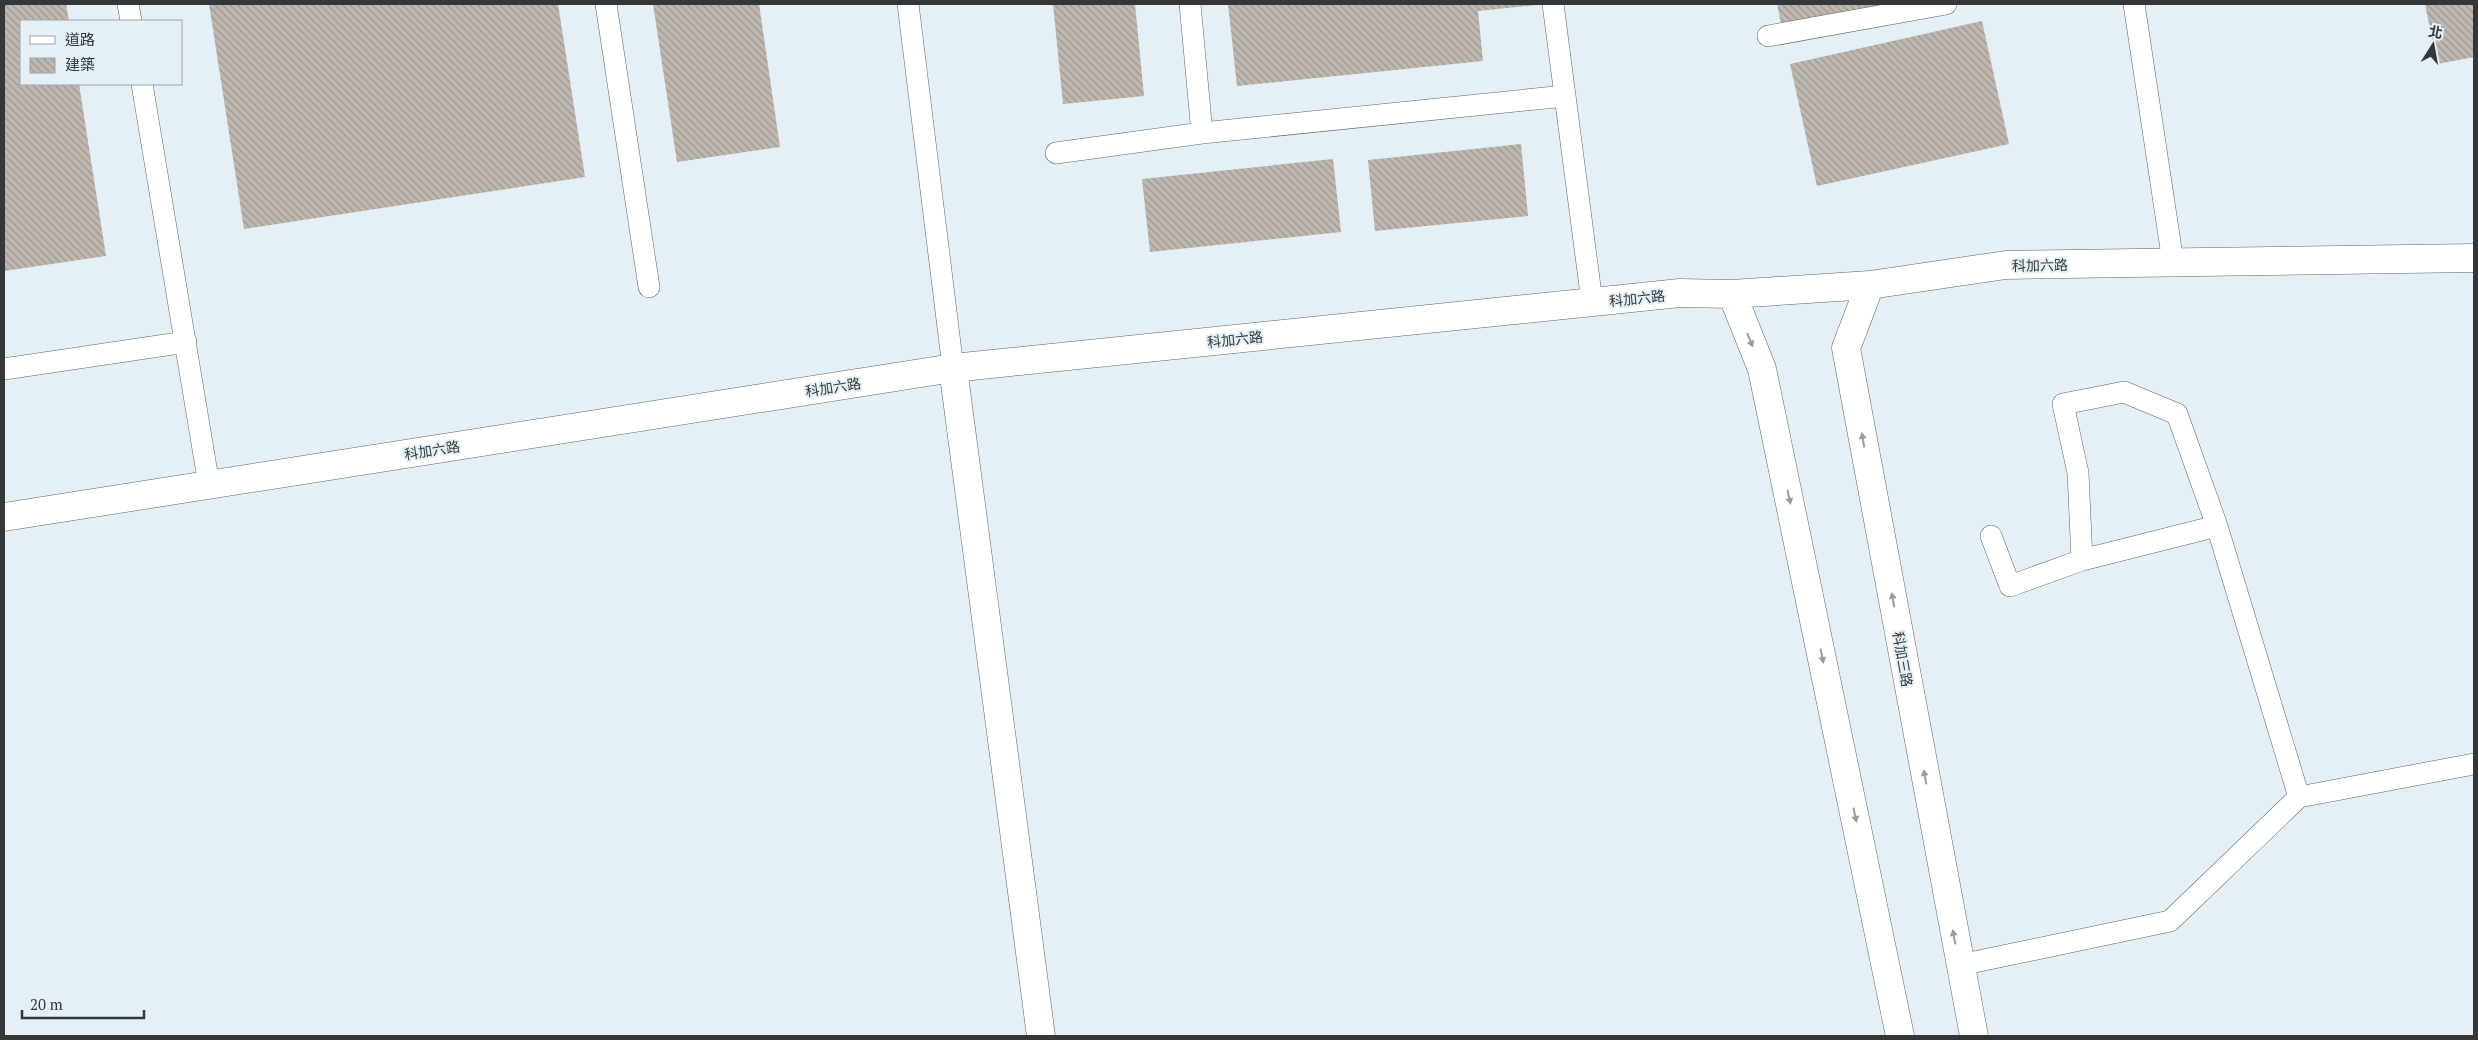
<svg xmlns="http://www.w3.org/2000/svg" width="2478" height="1040" font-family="'PT Serif','Noto Sans TC',serif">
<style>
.building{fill:url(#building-back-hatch)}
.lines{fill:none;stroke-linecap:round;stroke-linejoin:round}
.lane-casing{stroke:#5c646a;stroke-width:22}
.street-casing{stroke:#5c646a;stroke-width:29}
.lane{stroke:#fff;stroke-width:21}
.street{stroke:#fff;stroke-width:28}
.oneway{fill:#999b9c}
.labels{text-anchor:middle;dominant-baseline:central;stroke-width:4;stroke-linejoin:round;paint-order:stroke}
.street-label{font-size:14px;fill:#33373a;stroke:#e5eff6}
</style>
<defs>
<pattern id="building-back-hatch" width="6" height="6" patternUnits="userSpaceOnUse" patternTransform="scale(1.25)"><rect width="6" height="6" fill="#bfb8b0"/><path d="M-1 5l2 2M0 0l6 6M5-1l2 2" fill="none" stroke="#9c9690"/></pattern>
</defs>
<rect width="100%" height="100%" fill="#e5eff6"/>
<path class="building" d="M 4,4 L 66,4 L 69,21 L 21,21 L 21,84 L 79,84 L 106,256 L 4,271 Z
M 209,4 L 558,4 L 585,177 L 244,229 Z
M 653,4 L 759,4 L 780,147 L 677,162 Z
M 1053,4 L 1135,4 L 1144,96 L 1063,104 Z
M 1228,4 L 1536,4 L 1536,5 L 1478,11 L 1483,61 L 1237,86 Z
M 1777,4 L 1924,4 L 1783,33 Z
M 2425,4 L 2474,4 L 2474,57 L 2437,64 Z
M 1982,21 L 2009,144 L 1817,186 L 1790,64 Z
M 1521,144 L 1528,216 L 1375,231 L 1368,160 Z
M 1333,159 L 1341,232 L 1150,252 L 1142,179 Z"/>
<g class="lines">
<defs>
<path id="lane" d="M 128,4 L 131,21
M 606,4 L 649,287
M 908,4 L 953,368
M 1190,4 L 1202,133
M 1553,4 L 1592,302
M 2134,4 L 2173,262
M 1768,36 L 1946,4
M 142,84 L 209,485
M 1056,153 L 1202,133 L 1565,96
M 4,369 L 186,342
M 1991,536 L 2010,586 L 2082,560 L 2217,526
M 2082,560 L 2078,473 L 2063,404 L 2124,392 L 2177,414 L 2217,526 L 2299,797
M 1960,965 L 2170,921 L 2299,797 L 2474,764"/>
<path id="street" d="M 1870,285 L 1846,348 L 1974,1036
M 1732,294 L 1762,369 L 1900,1036
M 953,368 L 1041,1036
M 4,517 L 953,368 L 1680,293 L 1732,294 L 1870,285 L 2006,265 L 2474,258"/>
</defs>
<use href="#lane" class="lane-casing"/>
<use href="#street" class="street-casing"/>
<use href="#lane" class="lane"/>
<use href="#street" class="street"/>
</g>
<defs><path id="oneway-solid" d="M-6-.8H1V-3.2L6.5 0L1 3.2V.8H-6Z" transform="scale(1.25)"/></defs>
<g class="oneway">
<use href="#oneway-solid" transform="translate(1750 340) rotate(68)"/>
<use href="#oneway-solid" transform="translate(1863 440) rotate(-100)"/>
<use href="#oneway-solid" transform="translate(1789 497) rotate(78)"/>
<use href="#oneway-solid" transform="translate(1893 600) rotate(-100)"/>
<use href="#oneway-solid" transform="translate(1822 656) rotate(78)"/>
<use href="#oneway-solid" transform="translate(1925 777) rotate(-100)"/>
<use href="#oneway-solid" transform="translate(1855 815) rotate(78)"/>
<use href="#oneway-solid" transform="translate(1954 937) rotate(-100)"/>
</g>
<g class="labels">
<g class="street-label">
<text transform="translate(2040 265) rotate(-1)">科加六路</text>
<text transform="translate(1637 298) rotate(-6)">科加六路</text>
<text transform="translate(1235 339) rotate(-6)">科加六路</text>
<text transform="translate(833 387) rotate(-9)">科加六路</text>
<text transform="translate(432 450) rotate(-9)">科加六路</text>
<text transform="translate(1903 659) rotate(80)">科加三路</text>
</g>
</g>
<rect width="2478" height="1040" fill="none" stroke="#33373a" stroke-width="10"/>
<rect x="20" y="20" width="162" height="65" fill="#e5eff6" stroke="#9ea5ab"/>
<rect x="30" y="36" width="25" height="8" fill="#ffffff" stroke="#9ea5ab"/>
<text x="65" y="45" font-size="15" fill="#33373a">道路</text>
<rect x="30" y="58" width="25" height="15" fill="url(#building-back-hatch)" stroke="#9ea5ab"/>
<text x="65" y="70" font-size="15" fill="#33373a">建築</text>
<g transform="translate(2433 45) rotate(11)" stroke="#e5eff6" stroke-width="4" paint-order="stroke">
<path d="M0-4L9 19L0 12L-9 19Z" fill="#33373a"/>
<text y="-8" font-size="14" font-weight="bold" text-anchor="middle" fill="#33373a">北</text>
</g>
<path d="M22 1010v8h122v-8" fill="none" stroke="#33373a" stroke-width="2.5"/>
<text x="30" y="1010" font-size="15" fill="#33373a" stroke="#e5eff6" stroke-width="4" paint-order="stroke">20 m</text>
</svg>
